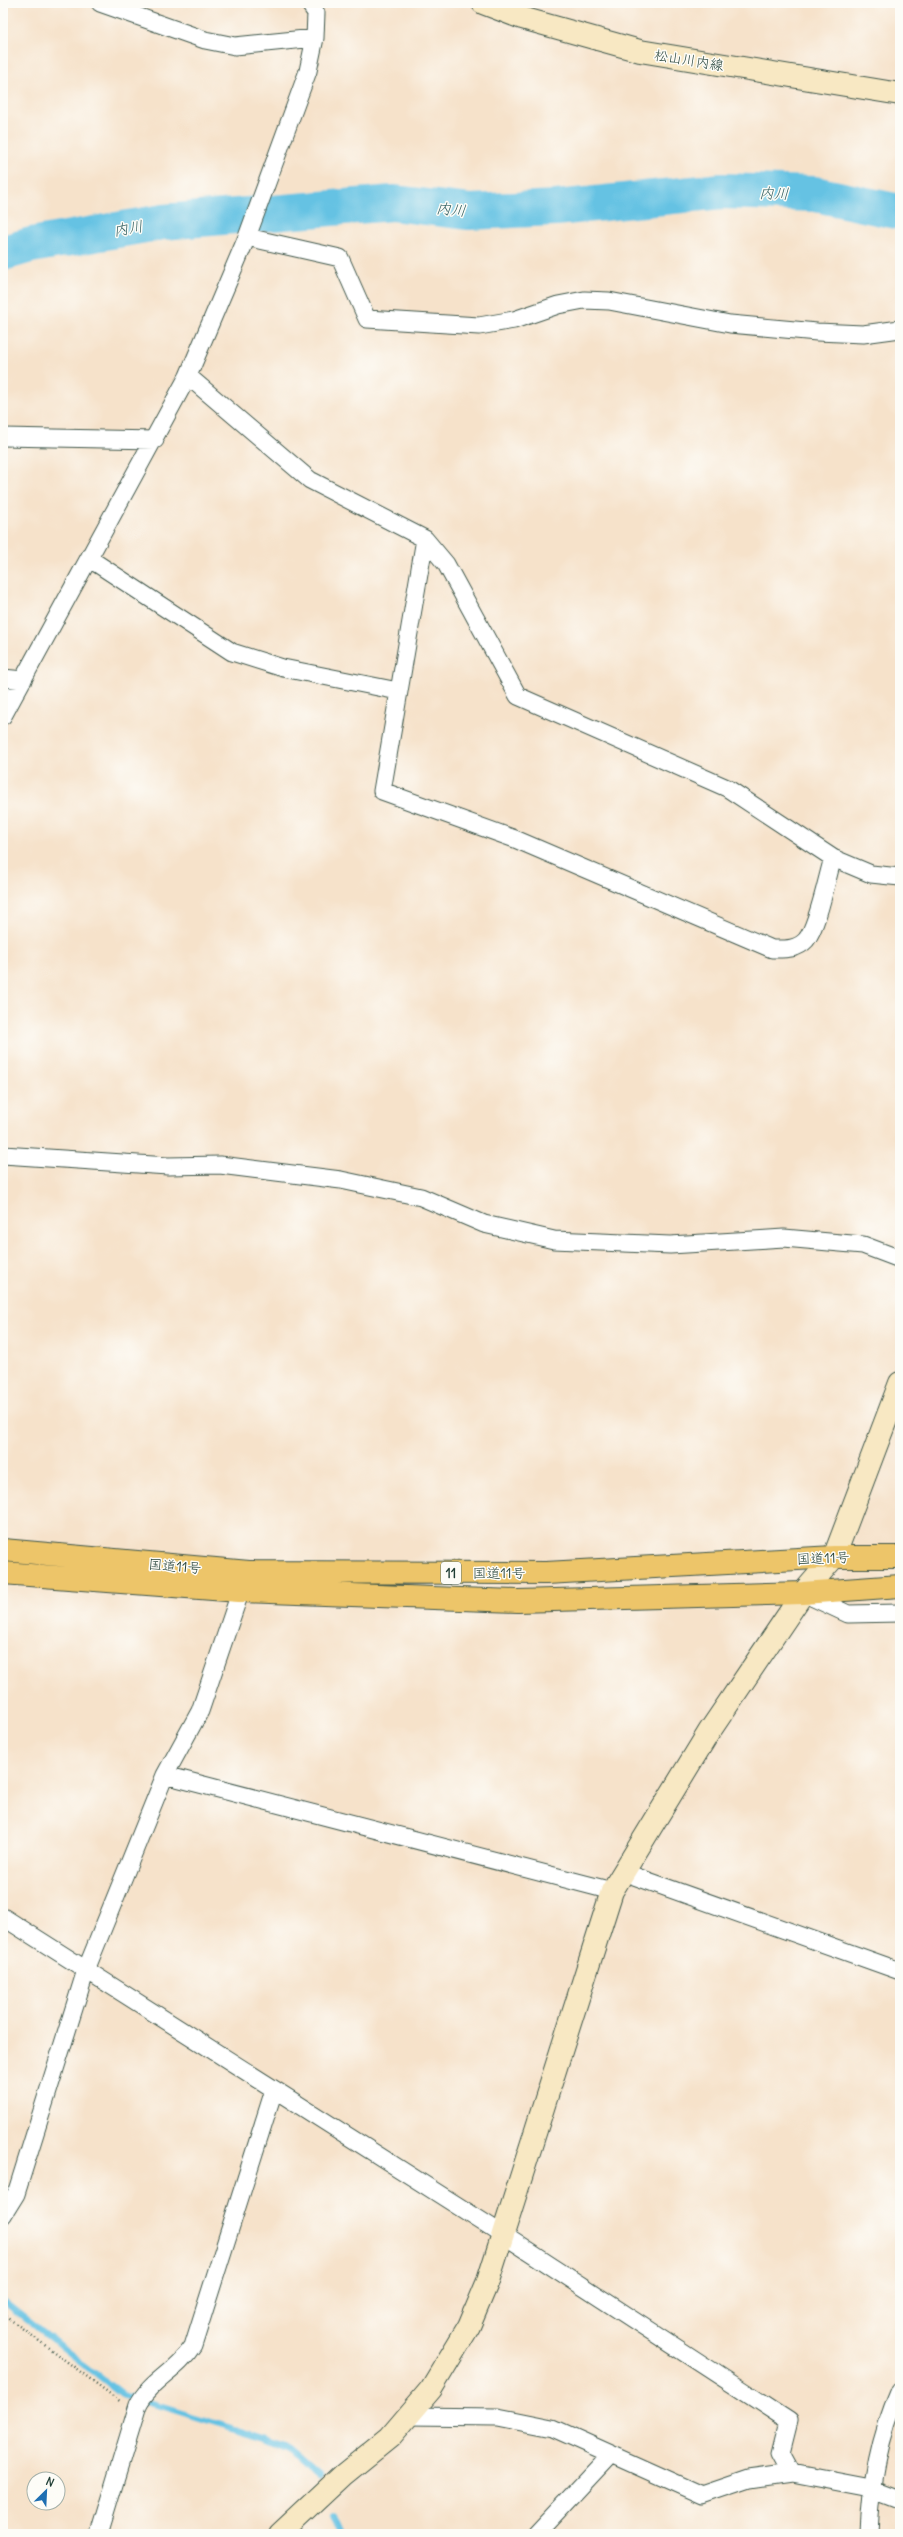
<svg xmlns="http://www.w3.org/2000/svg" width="903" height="2537" font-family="Delius,'Klee One',sans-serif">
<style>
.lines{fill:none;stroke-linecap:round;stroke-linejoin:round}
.stream{stroke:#65c2e3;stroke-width:6}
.river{stroke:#65c2e3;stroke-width:36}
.street-casing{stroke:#3f564a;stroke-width:19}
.secondary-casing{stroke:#3f564a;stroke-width:24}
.highway-casing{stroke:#3f564a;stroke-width:24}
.path{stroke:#3f564a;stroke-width:2.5;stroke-dasharray:1 3;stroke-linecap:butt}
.street{stroke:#fff;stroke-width:17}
.secondary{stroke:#f8e8c3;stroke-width:22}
.highway{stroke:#edc569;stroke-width:22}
.labels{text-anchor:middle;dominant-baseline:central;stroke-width:3;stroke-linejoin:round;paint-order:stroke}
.shield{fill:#fdfcf7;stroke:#62766e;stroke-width:1}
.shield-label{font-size:13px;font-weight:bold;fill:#1f3d34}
.street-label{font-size:14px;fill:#1f3d34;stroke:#fdfcf7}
.water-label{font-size:15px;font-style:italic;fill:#305e60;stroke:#fdfcf7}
</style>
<rect width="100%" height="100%" fill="#fdfcf7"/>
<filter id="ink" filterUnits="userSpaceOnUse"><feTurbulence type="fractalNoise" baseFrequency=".025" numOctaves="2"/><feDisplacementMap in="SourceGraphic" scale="8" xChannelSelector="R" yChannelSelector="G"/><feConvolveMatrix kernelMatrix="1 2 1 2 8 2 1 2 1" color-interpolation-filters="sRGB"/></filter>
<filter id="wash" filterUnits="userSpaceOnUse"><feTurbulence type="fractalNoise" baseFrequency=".012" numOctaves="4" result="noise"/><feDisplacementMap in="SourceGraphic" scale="16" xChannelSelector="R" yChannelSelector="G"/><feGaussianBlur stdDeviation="0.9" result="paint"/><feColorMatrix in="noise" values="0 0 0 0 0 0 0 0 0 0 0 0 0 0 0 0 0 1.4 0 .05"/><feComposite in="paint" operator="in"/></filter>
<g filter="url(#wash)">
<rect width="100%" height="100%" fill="#f6e2ca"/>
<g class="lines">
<path class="stream" d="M 3,2301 L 123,2395 L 265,2438 L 288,2448 L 318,2474
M 334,2518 L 341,2534"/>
<path class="river" d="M 3,253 L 31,245 L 163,222 L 393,203 L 469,212 L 556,208 L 722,191 L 815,194 L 900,212"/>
</g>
</g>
<g filter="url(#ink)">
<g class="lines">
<defs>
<path id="street" d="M 100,3 L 205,40 L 235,46 L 315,38
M 247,237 L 340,258 L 367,319 L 479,326 L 514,320 L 558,305 L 584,300 L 609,301 L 730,324 L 817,332 L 863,334 L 900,329
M 188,376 L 310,480 L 425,539 L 446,564 L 518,696 L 727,788 L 833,858 L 871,874 L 900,877
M 3,437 L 155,440
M 425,539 L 382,791 L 515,839 L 772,949 C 784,949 797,950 806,940 C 818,926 827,877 833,858
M 90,559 L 232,652 L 283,668 L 398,691
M 3,678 L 23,680
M 3,716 L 188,376 L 247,237 L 308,71 L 315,38 L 316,13 L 309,3
M 3,1155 L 168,1166 L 220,1165 L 341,1180 L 421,1197 L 484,1224 L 554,1240 L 670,1245 L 784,1238 L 863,1245 L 900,1259
M 803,1593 L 848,1614 L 900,1613
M 165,1775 L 612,1891
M 623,1872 L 900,1971
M 3,1917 L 502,2234 L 789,2421 L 781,2453 L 792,2473 L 871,2488 L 900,2499
M 3,2215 L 16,2194 L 86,1970 L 165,1775 L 200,1711 L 244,1581
M 408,2416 L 498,2417 L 553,2428 L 702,2495 L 749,2479 L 792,2473
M 99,2534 L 138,2405 C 149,2382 178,2370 193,2346 L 274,2090
M 536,2534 L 611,2454
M 869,2534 C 871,2483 879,2437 900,2390"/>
<path id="secondary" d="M 483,3 L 522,18 L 640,51 L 900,94
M 280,2534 L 343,2475 L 390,2437 L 431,2389 L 469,2326 L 488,2281 L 612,1891 L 709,1732 L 803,1593 L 834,1557 L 900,1383"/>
<path id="highway" d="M 3,1550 L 249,1572 L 546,1573 L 834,1557 L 900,1557
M 3,1573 L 239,1591 L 518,1601 L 803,1593 L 900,1586"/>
</defs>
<use href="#street" class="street-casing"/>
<use href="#secondary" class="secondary-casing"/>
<use href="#highway" class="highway-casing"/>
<path class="path" d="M 3,2314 L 121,2402"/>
<use href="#street" class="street"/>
<use href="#secondary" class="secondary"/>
<use href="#highway" class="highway"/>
</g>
</g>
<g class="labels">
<rect class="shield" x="441" y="1562" width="20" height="22" rx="3"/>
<g class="shield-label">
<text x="451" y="1573">11</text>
</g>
<g class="street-label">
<text transform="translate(689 60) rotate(9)">松山川内線</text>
<text transform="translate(823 1558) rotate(-2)">国道11号</text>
<text transform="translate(175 1566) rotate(5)">国道11号</text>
<text x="499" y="1573">国道11号</text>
</g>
<g class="water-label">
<text transform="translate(774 193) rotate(2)">内川</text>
<text transform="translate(451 209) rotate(6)">内川</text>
<text transform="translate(128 228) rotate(-10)">内川</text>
</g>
</g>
<rect width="903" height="2537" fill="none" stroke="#fdfcf7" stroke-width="16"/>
<g transform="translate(46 2491) rotate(24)"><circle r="19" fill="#fdfcf7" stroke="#a4b0a9"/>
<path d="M0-3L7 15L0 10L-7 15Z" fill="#1f6fb2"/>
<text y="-6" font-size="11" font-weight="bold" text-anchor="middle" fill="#1f3d34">N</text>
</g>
</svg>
